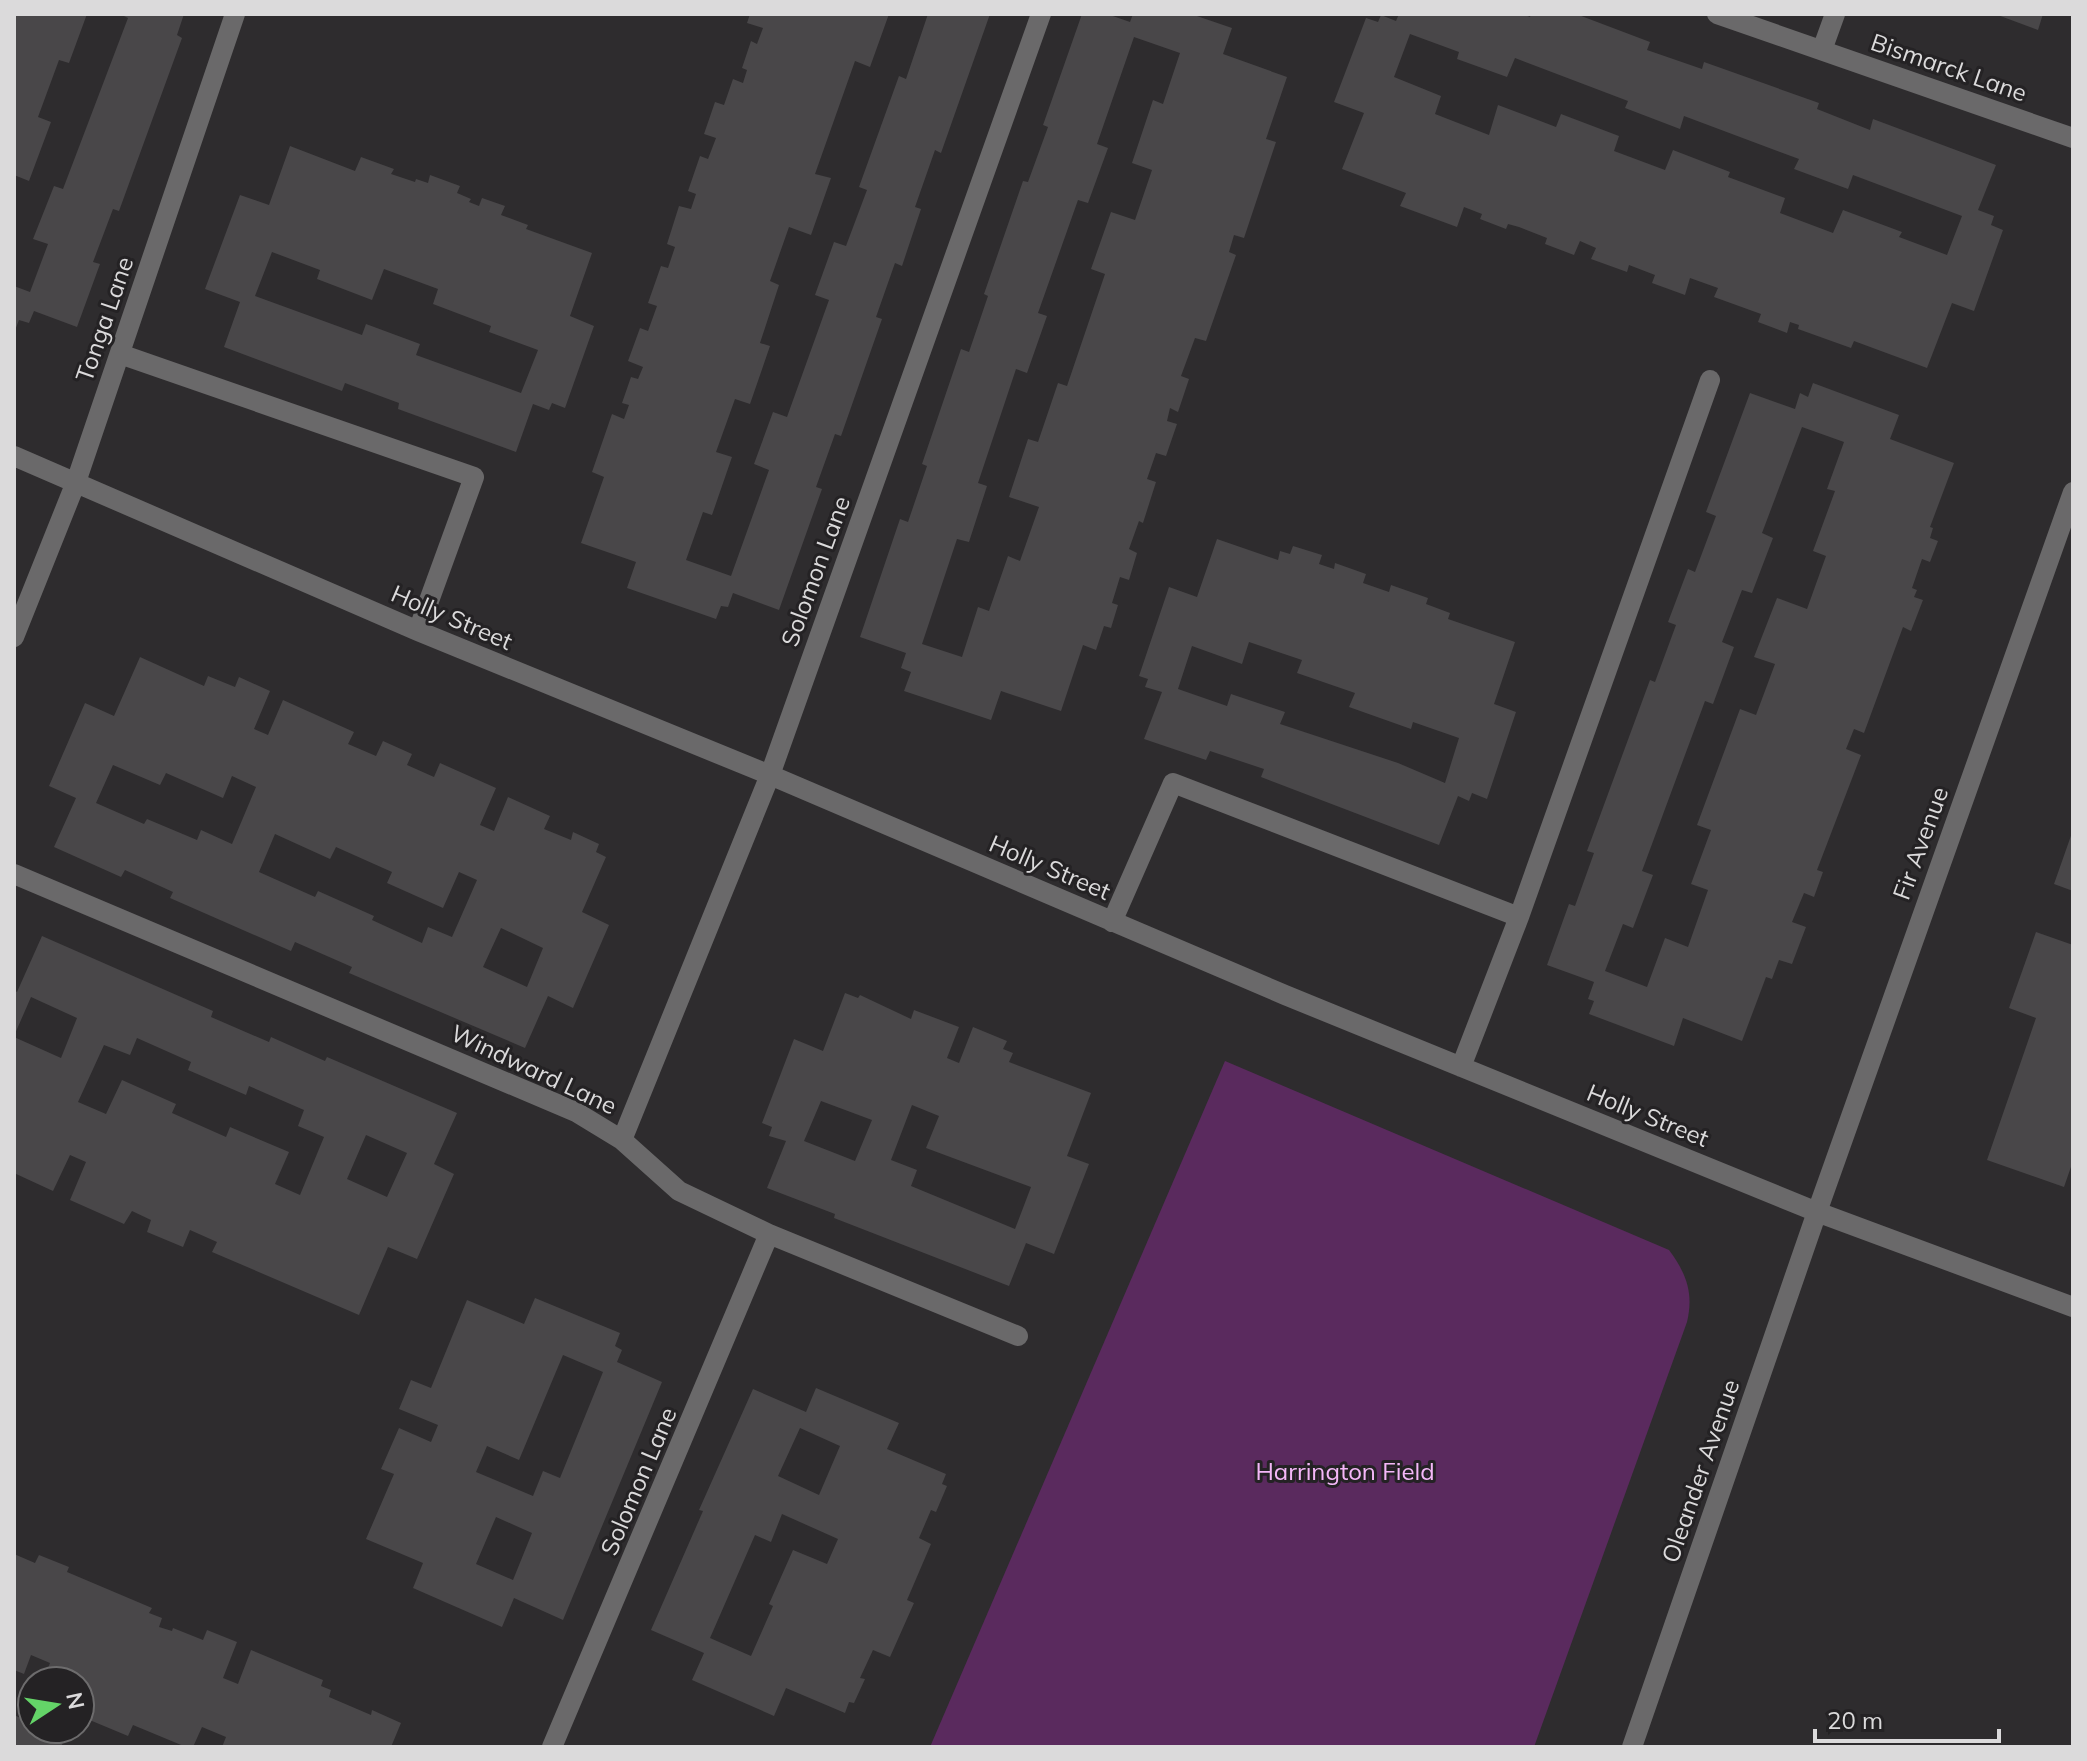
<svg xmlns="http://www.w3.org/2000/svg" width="2087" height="1761" font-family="Mulish,sans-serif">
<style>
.green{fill:#5a2a5e}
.building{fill:#494749;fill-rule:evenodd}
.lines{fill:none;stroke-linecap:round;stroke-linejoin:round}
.minor{stroke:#6a696a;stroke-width:20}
.labels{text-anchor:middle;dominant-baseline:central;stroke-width:6;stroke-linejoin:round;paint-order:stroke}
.street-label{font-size:24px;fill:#dbdadb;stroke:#242224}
.park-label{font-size:24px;fill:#f4b7f8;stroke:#242224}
</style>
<rect width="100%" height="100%" fill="#2e2c2e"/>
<path class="green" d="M 1225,1061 L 1669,1250 C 1686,1273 1694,1293 1687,1322 L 1534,1747 L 930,1747 Z"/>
<path class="building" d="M 14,14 L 87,14 L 69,63 L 59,60 L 38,117 L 51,122 L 29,181 L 14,175 Z
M 120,14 L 184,14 L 177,35 L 182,38 L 119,211 L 113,209 L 93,262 L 100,264 L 77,327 L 34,311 L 29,323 L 19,320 L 14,333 L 14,286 L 30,292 L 48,244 L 33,239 L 54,186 L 63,189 L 128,18 Z
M 750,14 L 889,14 L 870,67 L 855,61 L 815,174 L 831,178 L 811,235 L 789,227 L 770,281 L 779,285 L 760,343 L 770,346 L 750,404 L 735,399 L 716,452 L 732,457 L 712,515 L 703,512 L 686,560 L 731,576 L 769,470 L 754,464 L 773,412 L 787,417 L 829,300 L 815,295 L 834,242 L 846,246 L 867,190 L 859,187 L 899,76 L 906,79 L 928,14 L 990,14 L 941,153 L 935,150 L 915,207 L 921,209 L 902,266 L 895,263 L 876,317 L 882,319 L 841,436 L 835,434 L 816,487 L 822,489 L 779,610 L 733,593 L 728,607 L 721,606 L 716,619 L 627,588 L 636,562 L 581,543 L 604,477 L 592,472 L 612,414 L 624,419 L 629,405 L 622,403 L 631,377 L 638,379 L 643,367 L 628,361 L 640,328 L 648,331 L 657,306 L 648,303 L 661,266 L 668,268 L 675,247 L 667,244 L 679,206 L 691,209 L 696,194 L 688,191 L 700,156 L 708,159 L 716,138 L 704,134 L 715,102 L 724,105 L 733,79 L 743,83 L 747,70 L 742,68 L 751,41 L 757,44 L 763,28 L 747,23 Z
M 1082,14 L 1107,14 L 1130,22 L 1133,14 L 1191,14 L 1232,28 L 1223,54 L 1287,77 L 1266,139 L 1276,142 L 1244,238 L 1234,235 L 1229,252 L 1236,255 L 1206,341 L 1195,338 L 1181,376 L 1189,379 L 1178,412 L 1170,408 L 1167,421 L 1177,424 L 1166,456 L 1156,453 L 1147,479 L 1156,482 L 1143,523 L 1139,521 L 1129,549 L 1137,553 L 1129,580 L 1120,577 L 1112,603 L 1118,605 L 1111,628 L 1104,626 L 1096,650 L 1083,645 L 1061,711 L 1001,691 L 991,720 L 904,691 L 911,672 L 901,668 L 906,653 L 860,637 L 900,519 L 908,522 L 927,466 L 922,464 L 961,349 L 969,352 L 988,296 L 984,294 L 1023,181 L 1028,182 L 1048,127 L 1043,125 ZM 1134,37 L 1180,53 L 1163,104 L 1153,100 L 1132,163 L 1152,170 L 1135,220 L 1111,212 L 1091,269 L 1105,274 L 1067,386 L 1058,383 L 1038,442 L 1028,439 L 1009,497 L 1039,507 L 1020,561 L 1008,556 L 989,611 L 978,607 L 962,657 L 922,644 L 957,539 L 969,542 L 987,486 L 978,483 L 1016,369 L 1027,373 L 1047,316 L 1038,313 L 1078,200 L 1088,203 L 1108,148 L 1097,144 Z
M 1399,14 L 1522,14 L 1530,17 L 1531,14 L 1576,14 L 1650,42 L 1647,50 L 1702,69 L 1704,62 L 1819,103 L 1817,109 L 1870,130 L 1873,119 L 1996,165 L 1978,210 L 1994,216 L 1991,225 L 2003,230 L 1974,311 L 1952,303 L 1927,368 L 1854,341 L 1851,348 L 1798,329 L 1799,325 L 1790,322 L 1787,333 L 1758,322 L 1761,314 L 1714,297 L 1718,288 L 1690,278 L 1685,295 L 1652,283 L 1655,275 L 1629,265 L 1627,272 L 1591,259 L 1596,248 L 1580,241 L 1574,255 L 1545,244 L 1547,238 L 1519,227 L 1508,224 L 1506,229 L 1480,219 L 1482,214 L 1464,207 L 1457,227 L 1400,206 L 1406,193 L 1342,169 L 1364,113 L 1334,102 L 1366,18 L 1378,22 L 1381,15 L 1396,21 ZM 1410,34 L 1459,52 L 1457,59 L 1507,77 L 1515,58 L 1628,101 L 1625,108 L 1680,129 L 1684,116 L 1799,159 L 1794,169 L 1848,189 L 1853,175 L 1962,216 L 1947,255 L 1899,237 L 1902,232 L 1843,210 L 1833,233 L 1780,213 L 1785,198 L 1728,177 L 1730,172 L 1673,150 L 1665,170 L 1614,151 L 1619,136 L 1561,114 L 1556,127 L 1498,105 L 1489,135 L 1435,114 L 1441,96 L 1394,77 Z
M 1995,14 L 2043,14 L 2038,30 Z
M 290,146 L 355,171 L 361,157 L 394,169 L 391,174 L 415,182 L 416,179 L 428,183 L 430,175 L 460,186 L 457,193 L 471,199 L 469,202 L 479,206 L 482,198 L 505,206 L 501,215 L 528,225 L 526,229 L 592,253 L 570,316 L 594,326 L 565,408 L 552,403 L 549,410 L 533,404 L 516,452 L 398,409 L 399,403 L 345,383 L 342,391 L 224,347 L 240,302 L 205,289 L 240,195 L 269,205 ZM 272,252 L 320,270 L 317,279 L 372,300 L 384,269 L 438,289 L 433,304 L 491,326 L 489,332 L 538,350 L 521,393 L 416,355 L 420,344 L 366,324 L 362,335 L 255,296 Z
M 1813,383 L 1899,415 L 1890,439 L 1954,463 L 1930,527 L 1933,528 L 1930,538 L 1938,541 L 1930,562 L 1922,559 L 1912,588 L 1917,590 L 1914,597 L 1923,600 L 1911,631 L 1903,627 L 1864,733 L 1854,729 L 1846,749 L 1861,755 L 1817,870 L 1823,872 L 1814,897 L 1804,893 L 1792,922 L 1806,927 L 1792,964 L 1779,960 L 1772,979 L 1766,977 L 1742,1041 L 1683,1018 L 1674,1046 L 1589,1014 L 1594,1001 L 1588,999 L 1594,982 L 1547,965 L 1569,904 L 1575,906 L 1594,853 L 1587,851 L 1650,680 L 1655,682 L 1676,625 L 1668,622 L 1688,569 L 1695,572 L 1716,516 L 1706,512 L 1750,393 L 1795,409 L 1800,393 L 1808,397 ZM 1802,427 L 1844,442 L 1827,489 L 1835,491 L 1813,551 L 1826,556 L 1807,609 L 1777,598 L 1754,657 L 1775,664 L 1756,715 L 1740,709 L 1697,825 L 1711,830 L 1691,884 L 1708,890 L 1688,947 L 1665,938 L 1647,987 L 1605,971 L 1623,924 L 1633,928 L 1653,875 L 1642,871 L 1705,701 L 1713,704 L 1734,647 L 1722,642 L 1742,590 L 1752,593 L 1773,538 L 1762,533 Z
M 1217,539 L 1278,560 L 1280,551 L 1290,554 L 1293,546 L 1322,555 L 1319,564 L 1334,569 L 1335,563 L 1366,574 L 1363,583 L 1389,592 L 1391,585 L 1428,598 L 1426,604 L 1450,613 L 1448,619 L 1515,642 L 1494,704 L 1516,712 L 1487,799 L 1472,793 L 1469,801 L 1458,796 L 1439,845 L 1261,777 L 1264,769 L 1210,751 L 1206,760 L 1144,739 L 1162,692 L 1145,687 L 1148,679 L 1139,676 L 1169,587 L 1197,597 ZM 1249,642 L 1302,660 L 1297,673 L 1355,693 L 1349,707 L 1411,729 L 1413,722 L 1459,738 L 1445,783 L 1398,763 L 1280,724 L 1285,712 L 1231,694 L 1227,706 L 1178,689 L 1192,646 L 1242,664 Z
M 140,657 L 204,686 L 208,676 L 235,687 L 239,677 L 270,691 L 254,729 L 268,735 L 283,700 L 354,732 L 348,744 L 376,756 L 383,741 L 412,754 L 407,765 L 434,777 L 440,763 L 496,788 L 480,825 L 494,831 L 508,797 L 550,816 L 544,829 L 571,840 L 573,832 L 599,844 L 596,852 L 606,857 L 582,912 L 609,925 L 573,1008 L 548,996 L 525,1048 L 349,973 L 352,967 L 295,942 L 291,951 L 170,898 L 173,892 L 125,870 L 121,877 L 54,847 L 76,798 L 49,786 L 85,703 L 114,716 ZM 113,765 L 160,785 L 166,773 L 223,798 L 232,776 L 256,787 L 232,844 L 201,830 L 197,840 L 147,819 L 144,824 L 96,803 ZM 275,834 L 330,859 L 336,847 L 392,872 L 387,883 L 443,908 L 459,872 L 477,880 L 452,937 L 428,927 L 422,943 L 372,920 L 374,916 L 318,891 L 315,897 L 259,872 ZM 501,928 L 543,948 L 527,987 L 483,967 Z
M 2073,830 L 2073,891 L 2054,884 Z
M 2036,932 L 2073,945 L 2073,1161 L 2064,1187 L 1987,1160 L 2036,1018 L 2009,1008 Z
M 42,936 L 213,1011 L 211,1017 L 269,1042 L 271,1037 L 325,1061 L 327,1057 L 457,1113 L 434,1164 L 454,1174 L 417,1259 L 388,1247 L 359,1315 L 212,1252 L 217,1242 L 190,1230 L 183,1247 L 147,1232 L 151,1220 L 132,1211 L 124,1224 L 70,1200 L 86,1162 L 70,1155 L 53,1191 L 14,1173 L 14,1037 L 61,1058 L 77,1018 L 31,997 L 14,1036 L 14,990 L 17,992 ZM 137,1038 L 191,1062 L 188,1070 L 246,1095 L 249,1086 L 304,1110 L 298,1126 L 324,1137 L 300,1195 L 275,1184 L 289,1152 L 230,1127 L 226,1137 L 172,1113 L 176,1104 L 122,1080 L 106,1114 L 78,1102 L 104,1045 L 130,1055 ZM 366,1135 L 407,1153 L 387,1197 L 347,1179 Z
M 845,993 L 858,998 L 860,995 L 911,1019 L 914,1010 L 959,1027 L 947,1058 L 959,1063 L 973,1027 L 1007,1041 L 1003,1049 L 1013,1053 L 1009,1062 L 1091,1093 L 1067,1156 L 1089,1164 L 1054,1254 L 1026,1243 L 1009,1286 L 834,1218 L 835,1214 L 767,1188 L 786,1141 L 769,1136 L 772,1127 L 762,1123 L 794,1039 L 823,1051 ZM 821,1101 L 872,1120 L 855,1161 L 804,1141 ZM 912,1105 L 939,1116 L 926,1148 L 1031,1187 L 1015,1229 L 911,1186 L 917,1170 L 891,1160 Z
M 535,1298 L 620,1333 L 615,1346 L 622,1350 L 617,1362 L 662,1382 L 563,1620 L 514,1598 L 502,1627 L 413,1588 L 423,1563 L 366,1539 L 394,1474 L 381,1469 L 399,1428 L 431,1442 L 438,1425 L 399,1409 L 411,1380 L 431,1388 L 467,1300 L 524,1324 ZM 563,1355 L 603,1372 L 560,1478 L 543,1471 L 533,1496 L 476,1472 L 487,1446 L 519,1460 ZM 496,1517 L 532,1533 L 513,1580 L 476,1564 Z
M 816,1388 L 899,1423 L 887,1449 L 946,1474 L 942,1484 L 947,1486 L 936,1512 L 931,1510 L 919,1538 L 931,1544 L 907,1600 L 914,1603 L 890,1657 L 873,1650 L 860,1678 L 865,1679 L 854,1703 L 849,1702 L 845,1713 L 786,1688 L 774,1716 L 692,1680 L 704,1653 L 651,1630 L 703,1511 L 699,1510 L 753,1389 L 806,1412 ZM 800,1428 L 840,1446 L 819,1495 L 778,1476 ZM 782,1514 L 838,1539 L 827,1564 L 793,1550 L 769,1604 L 773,1606 L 751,1656 L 710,1638 L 755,1535 L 771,1542 Z
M 14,1554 L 35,1563 L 39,1555 L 69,1567 L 67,1572 L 152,1608 L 149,1613 L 162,1618 L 159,1627 L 172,1631 L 173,1628 L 203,1640 L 207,1630 L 237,1642 L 223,1678 L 238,1684 L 251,1650 L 323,1680 L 321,1686 L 331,1690 L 329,1697 L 371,1715 L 372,1710 L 401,1723 L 391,1747 L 222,1747 L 226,1737 L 202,1727 L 193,1747 L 186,1747 L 133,1725 L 128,1736 L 80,1716 L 80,1681 L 43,1681 L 50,1663 L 31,1655 L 24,1674 L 14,1670 Z
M 32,1708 L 32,1729 L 69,1729 L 61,1747 L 14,1747 L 14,1715 L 27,1721 Z"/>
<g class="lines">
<path class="minor" d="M 1717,14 L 2073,138
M 1822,50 L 1835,14
M 120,354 L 474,477 L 418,631
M 14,456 L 418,631 L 770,775 L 1285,995 L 1817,1212 L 2073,1307
M 14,637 L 76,482 L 235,14
M 14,874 L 576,1112 L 622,1140 L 679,1191 L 769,1234 L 1018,1336
M 1112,922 L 1173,783 L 1519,917
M 1461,1067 L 1519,917 L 1710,380
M 622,1140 L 770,775 L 1041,14
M 552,1747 L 769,1234
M 1632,1747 L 1817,1212 L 2073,492"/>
</g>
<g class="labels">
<g class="street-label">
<text transform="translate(1949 67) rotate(19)">Bismarck Lane</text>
<text transform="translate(104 319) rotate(-71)">Tonga Lane</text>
<text transform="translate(815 571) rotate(-70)">Solomon Lane</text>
<text transform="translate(452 617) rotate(23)">Holly Street</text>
<text transform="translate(1920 843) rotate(-70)">Fir Avenue</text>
<text transform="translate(1050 867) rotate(23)">Holly Street</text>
<text transform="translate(534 1069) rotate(25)">Windward Lane</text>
<text transform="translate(1648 1115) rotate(22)">Holly Street</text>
<text transform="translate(1700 1471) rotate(-71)">Oleander Avenue</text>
<text transform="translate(638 1481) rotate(-67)">Solomon Lane</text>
</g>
<g class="park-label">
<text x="1345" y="1471">Harrington Field</text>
</g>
</g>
<rect width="2087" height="1761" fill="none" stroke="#dbdadb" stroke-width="32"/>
<g transform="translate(56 1705) rotate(78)"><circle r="38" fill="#242224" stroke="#6d6c6d" stroke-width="2"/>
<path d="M0-6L14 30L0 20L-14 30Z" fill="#64d468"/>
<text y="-12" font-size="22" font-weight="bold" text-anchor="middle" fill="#dbdadb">N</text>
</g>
<path d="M1815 1729v12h184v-12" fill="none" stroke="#dbdadb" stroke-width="4"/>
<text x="1827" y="1729" font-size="24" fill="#dbdadb" stroke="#242224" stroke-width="6" paint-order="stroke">20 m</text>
</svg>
